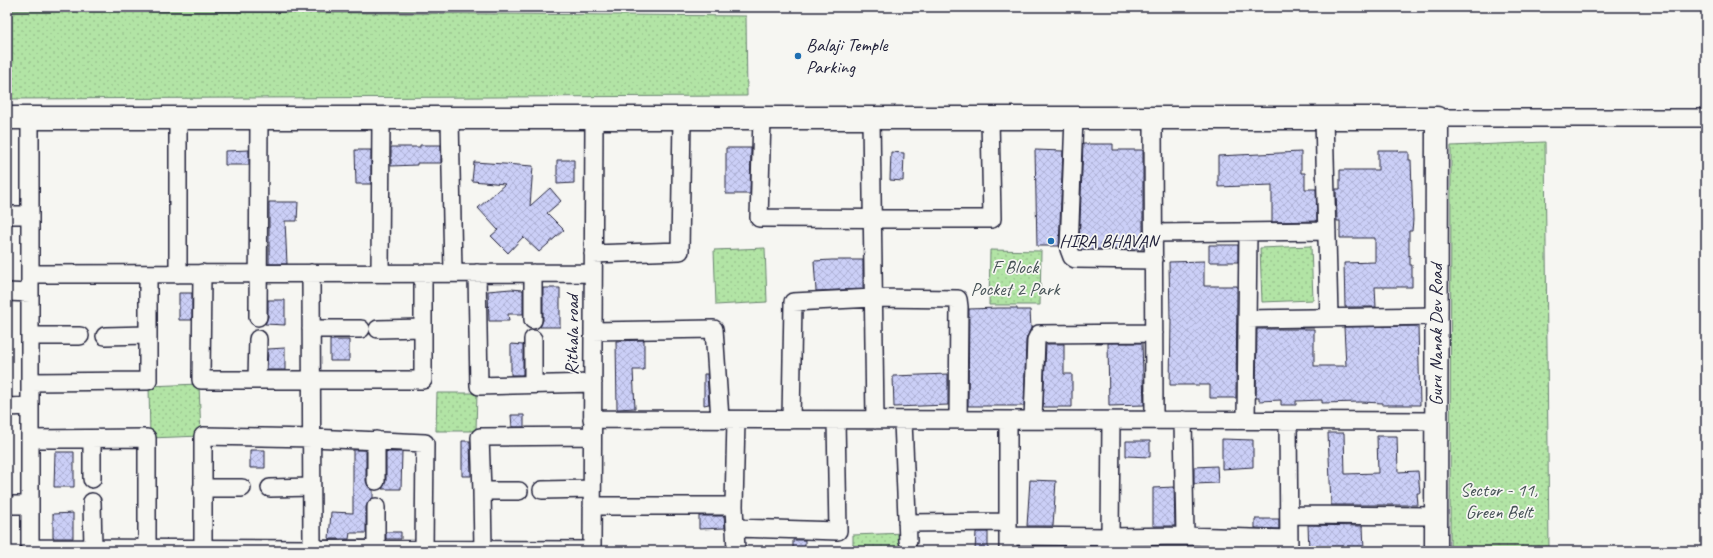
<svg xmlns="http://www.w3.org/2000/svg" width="1713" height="558" font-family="Caveat,sans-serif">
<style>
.forest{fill:url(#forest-crowns);stroke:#6a8370}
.park{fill:url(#park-dots);stroke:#6a8370}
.building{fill:url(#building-cross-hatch);stroke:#22223b}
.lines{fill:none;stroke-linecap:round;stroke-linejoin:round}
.street-casing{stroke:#22223b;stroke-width:20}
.secondary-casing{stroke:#22223b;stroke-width:25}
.street{stroke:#f6f6f2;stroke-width:17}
.secondary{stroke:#f6f6f2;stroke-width:22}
.poi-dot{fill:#1f6fb2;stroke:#f6f6f2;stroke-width:1.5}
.labels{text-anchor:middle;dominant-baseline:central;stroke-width:3.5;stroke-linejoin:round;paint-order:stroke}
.poi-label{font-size:19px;fill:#22223b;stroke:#f6f6f2;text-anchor:start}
.park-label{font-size:19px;fill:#465256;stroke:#f6f6f2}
.street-label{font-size:19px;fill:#22223b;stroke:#f6f6f2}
</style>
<defs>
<pattern id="forest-crowns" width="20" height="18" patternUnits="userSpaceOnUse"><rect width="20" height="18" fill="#b2e4a5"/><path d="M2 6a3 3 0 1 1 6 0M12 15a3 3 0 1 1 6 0" fill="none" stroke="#99c38f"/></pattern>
<pattern id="park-dots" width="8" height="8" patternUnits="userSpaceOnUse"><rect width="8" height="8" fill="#b2e4a5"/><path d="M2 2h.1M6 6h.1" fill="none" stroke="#99c38f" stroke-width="1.8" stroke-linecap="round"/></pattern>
<pattern id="building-cross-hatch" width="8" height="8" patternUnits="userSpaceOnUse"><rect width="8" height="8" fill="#cbcff7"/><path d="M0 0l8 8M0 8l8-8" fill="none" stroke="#aeb1d5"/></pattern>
</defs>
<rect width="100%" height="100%" fill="#f6f6f2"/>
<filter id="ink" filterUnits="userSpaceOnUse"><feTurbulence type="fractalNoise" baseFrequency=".025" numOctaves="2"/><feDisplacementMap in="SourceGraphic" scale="8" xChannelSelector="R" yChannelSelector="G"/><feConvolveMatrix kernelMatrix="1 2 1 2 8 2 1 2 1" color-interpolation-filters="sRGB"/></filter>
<g filter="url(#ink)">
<path class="forest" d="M 7,7 L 741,7 L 7,14 Z"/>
<path class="park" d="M 7,10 L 746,16 L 747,96 L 7,99 Z
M 1545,142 L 1549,551 L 1450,551 L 1451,146 Z
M 1311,246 L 1313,300 L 1262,302 L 1260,248 Z
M 765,248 L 767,302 L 716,305 L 714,250 Z
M 990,250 L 1041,251 L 1040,305 L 989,305 Z
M 199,384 L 201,436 L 150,438 L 149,386 Z
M 437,393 L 477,393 L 476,431 L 436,431 Z
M 905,533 L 905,551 L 853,551 L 853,535 Z"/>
<path class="building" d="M 1083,144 L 1113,144 L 1113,150 L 1143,150 L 1143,249 L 1080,249 L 1079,246 Z
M 420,145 L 441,145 L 441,163 L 417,163 L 417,165 L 391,166 L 391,147 L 420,147 Z
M 726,148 L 751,148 L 750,194 L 726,194 Z
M 249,150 L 249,165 L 225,165 L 225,151 Z
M 355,150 L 371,150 L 371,184 L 356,184 Z
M 1035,150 L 1063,151 L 1059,246 L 1037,246 Z
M 1378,150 L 1398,150 L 1399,152 L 1409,152 L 1409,160 L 1411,160 L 1413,220 L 1412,231 L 1409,231 L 1409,256 L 1410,255 L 1410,265 L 1412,265 L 1412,287 L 1375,287 L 1376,307 L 1345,307 L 1344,263 L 1375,262 L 1375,238 L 1340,238 L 1340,221 L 1337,221 L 1336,189 L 1340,189 L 1340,170 L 1378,170 Z
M 891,152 L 904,153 L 903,181 L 890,180 Z
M 1301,152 L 1301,173 L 1305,173 L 1305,189 L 1316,189 L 1317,221 L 1272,222 L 1272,185 L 1218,187 L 1218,156 Z
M 557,160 L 574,160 L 574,183 L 557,184 Z
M 474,162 L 533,166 L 530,206 L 550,188 L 561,201 L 547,213 L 564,230 L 539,252 L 523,237 L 508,253 L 491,236 L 498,230 L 478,208 L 505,184 L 472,181 Z
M 269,202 L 298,202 L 297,221 L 285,221 L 287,264 L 269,264 Z
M 1209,245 L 1238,245 L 1238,262 L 1209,262 Z
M 832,260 L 863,260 L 863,289 L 816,291 L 814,261 Z
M 1204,261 L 1204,286 L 1237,286 L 1236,398 L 1210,398 L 1210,385 L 1170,385 L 1171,319 L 1170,319 L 1169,262 Z
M 543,288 L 560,288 L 560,327 L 540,327 L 543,320 Z
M 511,289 L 523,290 L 523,314 L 508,314 L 509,321 L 489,321 L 488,291 Z
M 179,293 L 192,293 L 192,320 L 179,320 Z
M 268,300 L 285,300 L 285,325 L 265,324 L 268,317 Z
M 998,308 L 1017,308 L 1017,310 L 1030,310 L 1031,328 L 1026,340 L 1024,406 L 968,406 L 969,309 Z
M 1418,326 L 1420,405 L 1383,405 L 1383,403 L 1360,402 L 1322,403 L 1322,400 L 1296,401 L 1296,405 L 1281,405 L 1281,400 L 1259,401 L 1259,398 L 1256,398 L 1257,329 L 1314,329 L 1314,366 L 1346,366 L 1344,327 Z
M 330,340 L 349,340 L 349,361 L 330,361 Z
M 644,340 L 644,370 L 633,370 L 635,408 L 617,409 L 616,341 Z
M 1108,343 L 1142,343 L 1144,405 L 1109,406 Z
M 511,344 L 523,345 L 523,375 L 511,375 Z
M 1046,344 L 1064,344 L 1064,374 L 1072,374 L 1072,407 L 1043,407 Z
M 285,348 L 285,370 L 267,370 L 268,349 Z
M 704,374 L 707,374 L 709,404 L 704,405 Z
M 948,374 L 948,405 L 894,407 L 893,376 Z
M 511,415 L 524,415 L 524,427 L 512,427 Z
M 1328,433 L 1344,433 L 1345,474 L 1378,473 L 1377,436 L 1397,436 L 1398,472 L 1418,471 L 1420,493 L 1417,493 L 1418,505 L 1331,505 Z
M 1222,439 L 1253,440 L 1253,467 L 1222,469 Z
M 462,441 L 470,441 L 471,476 L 462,476 Z
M 1126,441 L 1150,441 L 1150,457 L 1126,456 Z
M 250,450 L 265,450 L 265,468 L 250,468 Z
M 353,450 L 366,450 L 366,481 L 368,486 L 373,490 L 373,498 L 368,502 L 366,507 L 366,533 L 350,533 L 349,539 L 329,539 L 331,512 L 353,513 Z
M 55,452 L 74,452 L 74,487 L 54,487 Z
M 386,452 L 402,452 L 401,489 L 382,489 L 386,481 Z
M 1217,466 L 1218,483 L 1194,484 L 1194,467 Z
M 1030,480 L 1056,481 L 1053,526 L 1027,526 Z
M 1174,487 L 1175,526 L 1153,526 L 1153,488 Z
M 73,513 L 73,538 L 53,538 L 53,514 Z
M 699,516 L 724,516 L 725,528 L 699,529 Z
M 1255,519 L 1279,519 L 1279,529 L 1255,528 Z
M 1308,525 L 1363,526 L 1364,550 L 1309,551 Z
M 386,532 L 401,532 L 401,539 L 386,539 Z
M 976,532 L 988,532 L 988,551 L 975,551 Z
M 793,540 L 805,540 L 805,551 L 793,551 Z"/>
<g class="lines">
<defs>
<path id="street" d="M 30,118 L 30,551
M 178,118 L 178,274
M 450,118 L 453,273
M 871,118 L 875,420
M 1074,118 L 1069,249 L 1072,257 L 1075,259 L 1154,260
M 1153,118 L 1154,420
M 1324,118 L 1329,317
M 1437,118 L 1706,118
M 762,119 L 759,218 L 992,219 L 990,118
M 7,215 L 30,215
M 1154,233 L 1327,231
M 593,254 L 680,251 L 682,118
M 202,273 L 201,380 L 423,380 L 423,273
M 311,273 L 312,549
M 380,273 L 381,118
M 477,273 L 479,386 L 593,383
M 30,274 L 593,273
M 7,292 L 30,293
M 258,317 L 259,118
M 1247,319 L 1436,316
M 533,320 L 533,273
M 311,329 L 361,329
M 378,329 L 423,328
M 593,331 L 714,329 L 720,419
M 30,336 L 80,336
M 105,336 L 148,335
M 257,380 L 258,339
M 30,382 L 148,381 L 148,274
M 533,384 L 533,339
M 7,407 L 30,406
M 592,419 L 1436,421
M 791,420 L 793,302 L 874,298 L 958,299 L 959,307 L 958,420
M 1008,420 L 1008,551
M 1033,420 L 1036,340 L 1039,334 L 1154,333
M 1183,420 L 1185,536 L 1289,539
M 1246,420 L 1248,232
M 903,421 L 908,541
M 1288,421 L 1289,551
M 30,439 L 147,438 L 147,548
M 92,439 L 92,479
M 376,481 L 376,440
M 202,488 L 242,488
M 270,488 L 312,487
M 542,490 L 592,489
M 482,491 L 519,491
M 92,502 L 93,548
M 7,505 L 30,505
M 592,506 L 734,506
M 376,507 L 376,549
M 1290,515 L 1436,516
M 907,523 L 1008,522
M 736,528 L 838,531 L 836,420
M 1008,536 L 1110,537 L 1111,420
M 1110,537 L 1185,536
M 30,548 L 592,550
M 203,548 L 203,436 L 312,438 L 425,443 L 424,549
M 483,549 L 482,491 L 480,437 L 592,436
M 592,551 L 594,118
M 736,551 L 734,506 L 736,420"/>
<path id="secondary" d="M 7,118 L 1437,118 L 1436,551"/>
</defs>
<use href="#street" class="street-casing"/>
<use href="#secondary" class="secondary-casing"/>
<use href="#street" class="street"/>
<use href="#secondary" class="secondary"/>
</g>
</g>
<g class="poi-dot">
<circle cx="798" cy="56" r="4"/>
<circle cx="1051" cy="241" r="4"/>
</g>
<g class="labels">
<g class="poi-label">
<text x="806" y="45">Balaji Temple<tspan x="806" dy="22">Parking</tspan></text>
<text x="1059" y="241">HIRA BHAVAN</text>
</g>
<g class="park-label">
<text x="1015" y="267">F Block<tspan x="1015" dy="22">Pocket 2 Park</tspan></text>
<text x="1499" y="490">Sector - 11,<tspan x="1499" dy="22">Green Belt</tspan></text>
</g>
<g class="street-label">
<text transform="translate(572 335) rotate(-90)">Rithala road</text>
<text transform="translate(1436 335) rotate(-90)">Guru Nanak Dev Road</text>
</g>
</g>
<rect width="1713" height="558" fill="none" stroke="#f6f6f2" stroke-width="24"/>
<rect x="12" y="12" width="1689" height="534" fill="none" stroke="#22223b" stroke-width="1.5" filter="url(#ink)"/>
</svg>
